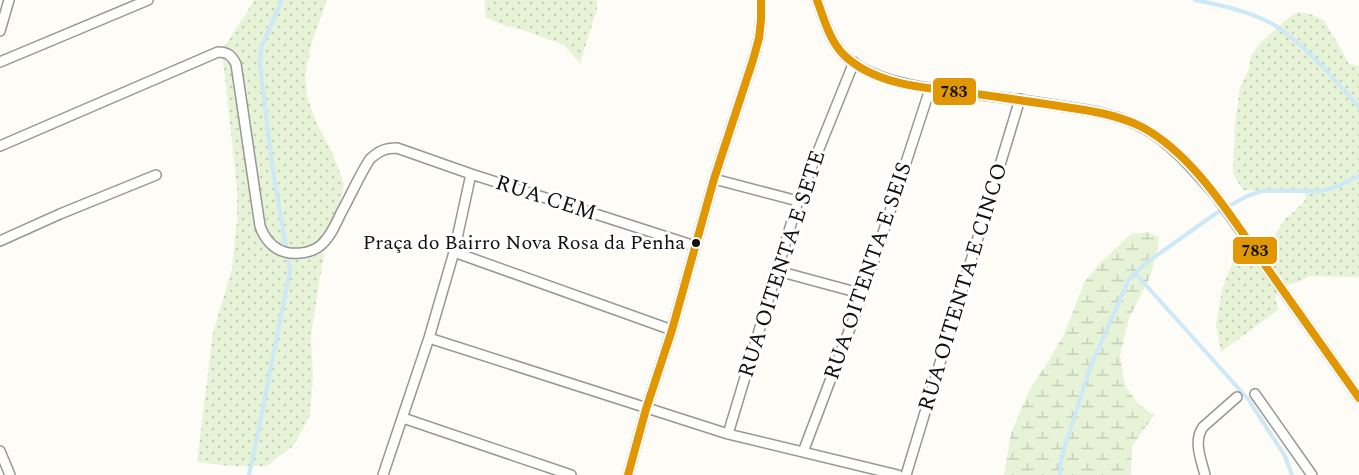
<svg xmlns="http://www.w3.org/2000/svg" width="1359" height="475" font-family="Spectral,serif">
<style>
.grass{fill:url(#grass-dots)}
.wetland{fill:url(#wetland-marsh)}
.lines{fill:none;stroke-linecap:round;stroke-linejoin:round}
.stream{stroke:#cde8f7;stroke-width:4}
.street-casing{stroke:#979795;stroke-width:12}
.street{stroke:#fffffe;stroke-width:9}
.bus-1-casing{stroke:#fff;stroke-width:12}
.bus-1{stroke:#e09702;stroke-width:8}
.bus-dot{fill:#111;stroke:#fff;stroke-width:2}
.labels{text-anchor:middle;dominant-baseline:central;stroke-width:6;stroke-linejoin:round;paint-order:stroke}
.bus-label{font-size:20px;fill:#111;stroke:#fff;text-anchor:end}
.street-label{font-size:22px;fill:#111;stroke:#fff}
.line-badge{stroke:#fff;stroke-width:2}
.pale-badge-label{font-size:16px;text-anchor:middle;font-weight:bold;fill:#111}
</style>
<defs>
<pattern id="grass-dots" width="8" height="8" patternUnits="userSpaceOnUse" patternTransform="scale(1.5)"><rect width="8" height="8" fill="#e7f3d7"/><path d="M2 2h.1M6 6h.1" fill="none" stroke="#c5cfb8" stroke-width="1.8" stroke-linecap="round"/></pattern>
<pattern id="wetland-marsh" width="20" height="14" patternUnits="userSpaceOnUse" patternTransform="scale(1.5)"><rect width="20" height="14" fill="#e7f3d7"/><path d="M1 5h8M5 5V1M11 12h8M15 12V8" fill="none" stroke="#c5cfb8"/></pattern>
</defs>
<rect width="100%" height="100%" fill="#fdfcf7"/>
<path class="grass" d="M 254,0 L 327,0 L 311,45 L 305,77 L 308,99 L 316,122 L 332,152 L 344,184 L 339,211 L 327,238 L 318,289 L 311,336 L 313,377 L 310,415 L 294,445 L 267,466 L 230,466 L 197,462 L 213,333 L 232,269 L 237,221 L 237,187 L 222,50 L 246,14 Z
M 485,0 L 597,0 L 597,9 L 580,63 L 564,45 L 526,31 L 503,25 L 485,17 Z
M 1297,12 L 1310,14 L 1324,20 C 1332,35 1341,48 1349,64 L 1359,66 L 1359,276 L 1357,277 L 1310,276 L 1298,282 L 1287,285 L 1278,292 L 1275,300 L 1279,309 L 1221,352 L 1216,325 L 1222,290 L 1228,273 L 1241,248 L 1249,246 L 1260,247 L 1272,239 L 1286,218 L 1296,210 L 1306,199 L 1305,193 L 1299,191 L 1243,190 L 1233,174 L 1235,124 L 1240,88 L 1249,69 L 1251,56 L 1260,43 L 1287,19 Z"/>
<path class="wetland" d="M 1147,232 L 1159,237 L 1157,252 L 1150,277 L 1129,318 L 1120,356 L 1125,385 L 1136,401 L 1150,413 L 1155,414 L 1132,446 L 1131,475 L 1004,475 L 1011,433 L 1029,391 L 1049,360 L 1065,332 L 1084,283 L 1098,265 L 1131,234 Z"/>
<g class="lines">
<path class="stream" d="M 1195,0 C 1221,5 1248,11 1271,23 C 1302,41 1335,80 1359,107
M 1135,273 L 1248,399 L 1285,456 L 1292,475
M 249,475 L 259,428 L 290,270 L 273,171 L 260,66 L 261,48 L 282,0
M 1060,475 L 1060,465 L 1065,446 L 1090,368 L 1129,279 L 1146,263 L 1215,214 L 1247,196 L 1262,191 L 1321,191 L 1338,186 L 1359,176"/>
<defs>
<path id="street" d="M 817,0 C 824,19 830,42 845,56 C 871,81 922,88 956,92 C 991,96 1026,100 1060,106 C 1088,110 1118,114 1143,128 C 1170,142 1196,173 1216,196 L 1359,398
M 0,31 L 9,0
M 0,62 L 148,0
M 0,146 L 218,52 C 228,52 232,56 236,64 L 260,226 C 264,238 273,249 285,252 C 296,255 312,253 321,245 C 330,237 336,224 341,213 C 351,195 359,176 370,159 C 379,151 385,148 397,148 L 471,174 L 695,246
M 714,179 L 798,201
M 0,241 L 60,214 L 156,175
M 454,252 L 672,330
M 778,271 L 863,294
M 429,338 L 728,434 L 898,475
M 1255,394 L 1312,475
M 403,418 L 571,475
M 728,434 L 798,201 L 854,62
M 0,451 L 10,475
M 803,452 L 863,294 L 930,89
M 383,475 L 429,338 L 454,252 L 471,174
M 628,475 L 646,409 L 672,330 L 714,179 L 753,60 L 759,38 L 761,20 L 761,0
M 906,475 L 1020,99
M 1205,475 C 1201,459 1193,441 1203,427 L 1237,397"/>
</defs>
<use href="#street" class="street-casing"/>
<use href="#street" class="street"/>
<defs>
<path id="bus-1" d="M 817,0 C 824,19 830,42 845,56 C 875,84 922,88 960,92 C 993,96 1026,101 1059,106 C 1087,110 1116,114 1142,127 C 1194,155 1232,218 1265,265 C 1296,309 1328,354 1359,398
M 628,475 L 646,409 L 672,330 L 714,179 L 753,60 L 759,38 L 761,20 L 761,0"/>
</defs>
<use href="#bus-1" class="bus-1-casing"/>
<use href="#bus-1" class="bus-1"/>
</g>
<circle class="bus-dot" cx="696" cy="243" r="5"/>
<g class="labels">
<g class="bus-label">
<text x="685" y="243">Praça do Bairro Nova Rosa da Penha</text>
</g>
<g class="street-label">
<text transform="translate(546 198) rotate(18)">RUA CEM</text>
<text transform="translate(782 264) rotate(-72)">RUA OITENTA E SETE</text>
<text transform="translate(868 271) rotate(-71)">RUA OITENTA E SEIS</text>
<text transform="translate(963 287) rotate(-73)">RUA OITENTA E CINCO</text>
</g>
</g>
<g class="line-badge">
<rect x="932" y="77" width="45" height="29" rx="6" fill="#e09702"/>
<rect x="1232" y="236" width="46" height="29" rx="6" fill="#e09702"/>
</g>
<g class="pale-badge-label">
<text x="954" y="97">783</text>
<text x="1255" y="256">783</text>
</g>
</svg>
